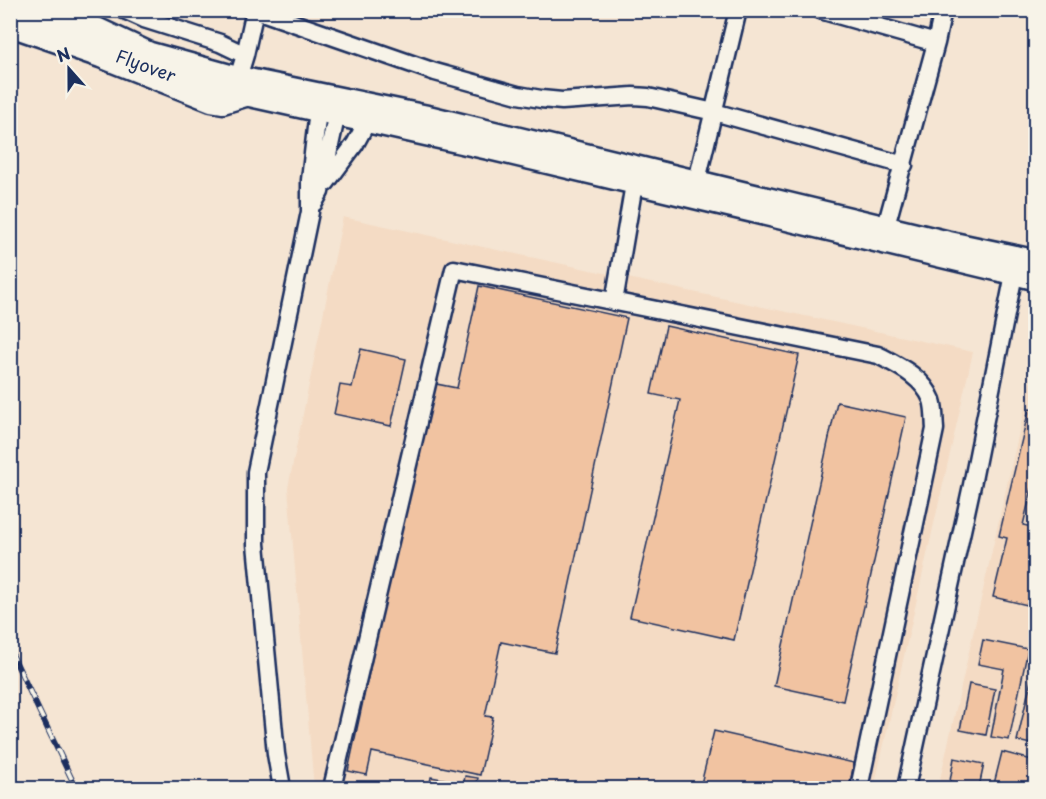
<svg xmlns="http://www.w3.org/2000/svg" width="1046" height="799" font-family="'Playpen Sans',sans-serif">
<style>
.built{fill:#f4dbc4}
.building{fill:#f1c3a1;stroke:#1b2f5e;stroke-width:1.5}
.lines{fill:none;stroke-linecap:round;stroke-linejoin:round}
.minor-casing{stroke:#1b2f5e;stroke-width:21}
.major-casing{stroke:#1b2f5e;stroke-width:26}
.minor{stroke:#f7f3e8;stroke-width:16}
.major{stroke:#f7f3e8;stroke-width:21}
.rail-casing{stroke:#1b2f5e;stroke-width:6}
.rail{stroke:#f7f3e8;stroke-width:4;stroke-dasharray:11;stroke-linecap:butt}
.labels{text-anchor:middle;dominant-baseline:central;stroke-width:4.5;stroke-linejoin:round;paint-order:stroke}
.street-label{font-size:18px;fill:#1b2f5e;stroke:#f7f3e8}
</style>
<rect width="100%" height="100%" fill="#f5e5d3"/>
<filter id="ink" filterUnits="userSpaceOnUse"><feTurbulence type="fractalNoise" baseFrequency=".0167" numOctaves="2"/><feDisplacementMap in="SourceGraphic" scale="12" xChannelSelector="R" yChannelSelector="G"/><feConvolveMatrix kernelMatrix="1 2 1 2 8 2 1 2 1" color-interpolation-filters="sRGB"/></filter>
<g filter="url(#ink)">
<path class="built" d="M 343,217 L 973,352 L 874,788 L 314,788 L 288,488 Z
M 1035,362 L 1035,788 L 938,788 Z"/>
<path class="building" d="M 479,286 L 627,318 L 555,653 L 501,642 L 485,716 L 493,717 L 480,775 L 372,752 L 367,775 L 348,771 L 431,383 L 457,388 Z
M 666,326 L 799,355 L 734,640 L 630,617 L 680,400 L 651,394 Z
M 361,349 L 406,359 L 391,426 L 334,414 L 340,385 L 352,387 Z
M 837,402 L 906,417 L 843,701 L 774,686 Z
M 1029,409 L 1036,410 L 1036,472 L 1023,525 L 1036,528 L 1036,607 L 993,597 L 1007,538 L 999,536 Z
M 983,640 L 1028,649 L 1009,740 L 991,737 L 1004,669 L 978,664 Z
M 1036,659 L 1036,745 L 1017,741 Z
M 969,684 L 995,689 L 986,735 L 960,730 Z
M 714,731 L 854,763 L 849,788 L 700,788 Z
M 1002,752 L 1036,761 L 1036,788 L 993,788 Z
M 954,758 L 984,764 L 979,787 L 950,781 Z
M 465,776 L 478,778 L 476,788 L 463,788 Z
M 431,777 L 448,780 L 447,788 L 429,788 Z
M 345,782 L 374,788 L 343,788 Z"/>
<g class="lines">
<defs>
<path id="minor" d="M 124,10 L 144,19 L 220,43 L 245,55 L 238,78
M 256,10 L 435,72 L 518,95 L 541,99 L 562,101 L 633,96 L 648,97 L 714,112 L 904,165
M 820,10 L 936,43
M 10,28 L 100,59 L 211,103 L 223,105 L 252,96
M 245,55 L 255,10
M 326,183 L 355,144 L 367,122
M 694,193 L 738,10
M 314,203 L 320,192 L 337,113
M 886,226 L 936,43 L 943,10
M 614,302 L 634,184
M 282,788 L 276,754 L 256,544 L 256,472 L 310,212 L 310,180 L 318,110
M 332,788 L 454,269 L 878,355 C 899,366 923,377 932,400 C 935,409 934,420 935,429 L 859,788
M 906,788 L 972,485 L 1016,264"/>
<path id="major" d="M 57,10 L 149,53 L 232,76 L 430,117 L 947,242 L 1036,261
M 10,11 L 42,21 L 121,57 L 177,77 L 252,96 L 491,149 L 1036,279"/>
</defs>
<use href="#minor" class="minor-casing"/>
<use href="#major" class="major-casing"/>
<use href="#minor" class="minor"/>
<use href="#major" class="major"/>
<defs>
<path id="rail" d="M 10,650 L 76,788"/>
</defs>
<use href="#rail" class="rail-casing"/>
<use href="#rail" class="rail"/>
</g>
</g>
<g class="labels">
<g class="street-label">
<text transform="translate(146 65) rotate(20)">Flyover</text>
</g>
</g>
<rect width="1046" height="799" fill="none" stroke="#f7f3e8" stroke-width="36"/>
<rect x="18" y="18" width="1010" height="763" fill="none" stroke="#1b2f5e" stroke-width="2" filter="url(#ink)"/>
<g transform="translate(69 69) rotate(339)" stroke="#f7f3e8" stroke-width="4.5" paint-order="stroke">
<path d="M0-4.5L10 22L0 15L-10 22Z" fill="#1b2f5e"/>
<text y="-9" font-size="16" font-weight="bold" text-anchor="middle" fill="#1b2f5e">N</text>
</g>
</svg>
